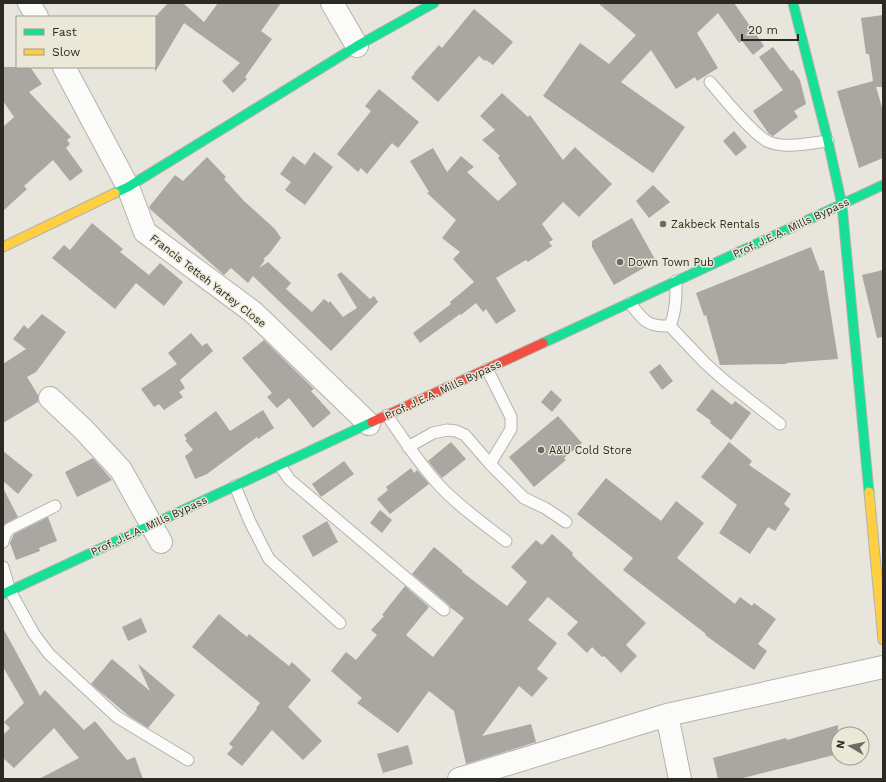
<svg xmlns="http://www.w3.org/2000/svg" width="886" height="782" font-family="'Work Sans',sans-serif">
<style>
.building{fill:#aaa6a1}
.lines{fill:none;stroke-linecap:round;stroke-linejoin:round}
.lane-casing{stroke:#b4b3ac;stroke-width:13}
.street-casing{stroke:#b4b3ac;stroke-width:24}
.fast-casing{stroke:#b4b3ac;stroke-width:11}
.slow-casing{stroke:#b4b3ac;stroke-width:11}
.jam-casing{stroke:#b4b3ac;stroke-width:11}
.lane{stroke:#fbfbfa;stroke-width:11}
.street{stroke:#fbfbfa;stroke-width:22}
.fast{stroke:#16e098;stroke-width:9}
.slow{stroke:#ffcf43;stroke-width:9}
.jam{stroke:#f24e42;stroke-width:9}
.poi-dot{fill:#6c6b64;stroke:#ebe8d8;stroke-width:1.5}
.labels{text-anchor:middle;dominant-baseline:central;stroke-width:3;stroke-linejoin:round;paint-order:stroke}
.poi-label{font-size:11px;fill:#2a2923;stroke:#ebe8d8;text-anchor:start}
.street-label{font-size:11px;fill:#2a2923;stroke:#ebe8d8}
</style>
<rect width="100%" height="100%" fill="#e7e5dc"/>
<path class="building" d="M 168,3 L 183,3 L 204,22 L 218,3 L 281,3 L 261,31 L 272,39 L 245,77 L 247,79 L 233,93 L 222,81 L 240,63 L 184,23 L 155,72 L 155,17 Z
M 598,3 L 734,3 L 764,46 L 753,55 L 742,41 L 739,43 L 718,13 L 697,33 L 718,68 L 697,81 L 695,77 L 676,89 L 651,50 L 621,82 L 685,127 L 653,173 L 543,96 L 580,43 L 609,64 L 636,35 Z
M 474,9 L 513,42 L 493,65 L 486,60 L 485,61 L 479,56 L 438,102 L 411,78 L 415,73 L 414,73 L 439,45 L 442,48 Z
M 883,15 L 883,87 L 876,87 L 883,111 L 883,158 L 859,168 L 837,91 L 873,81 L 869,54 L 866,54 L 861,18 Z
M 773,47 L 791,71 L 793,70 L 800,80 L 806,104 L 794,111 L 798,117 L 773,136 L 769,134 L 753,111 L 783,90 L 759,57 Z
M 3,67 L 30,67 L 42,84 L 29,92 L 71,137 L 67,140 L 70,144 L 66,148 L 83,171 L 70,181 L 53,160 L 24,186 L 27,189 L 3,211 L 3,127 L 14,117 L 3,101 Z
M 379,89 L 419,122 L 398,148 L 392,143 L 367,174 L 361,168 L 358,172 L 337,154 L 371,111 L 365,106 Z
M 502,93 L 528,117 L 530,115 L 563,160 L 575,147 L 612,184 L 579,217 L 563,202 L 542,224 L 553,240 L 549,242 L 552,246 L 528,262 L 526,260 L 496,278 L 516,311 L 496,324 L 486,309 L 483,312 L 476,303 L 461,315 L 460,314 L 420,343 L 413,333 L 451,304 L 450,302 L 474,282 L 453,259 L 460,252 L 442,238 L 456,220 L 427,193 L 429,192 L 410,161 L 433,148 L 447,172 L 461,156 L 474,167 L 467,172 L 498,201 L 517,184 L 498,158 L 500,156 L 482,140 L 495,130 L 480,116 Z
M 734,131 L 747,147 L 736,156 L 723,141 Z
M 314,152 L 333,167 L 305,205 L 285,190 L 291,182 L 280,174 L 293,156 L 305,165 Z
M 207,157 L 226,177 L 224,179 L 244,201 L 275,229 L 281,238 L 269,254 L 263,259 L 265,260 L 259,268 L 268,262 L 291,283 L 286,289 L 312,312 L 324,299 L 329,303 L 330,301 L 343,317 L 357,308 L 337,275 L 341,272 L 370,299 L 374,296 L 378,302 L 331,351 L 253,276 L 248,283 L 231,268 L 224,275 L 150,209 L 149,207 L 175,175 L 183,181 Z
M 653,185 L 670,202 L 649,218 L 636,201 Z
M 632,218 L 656,261 L 614,285 L 592,247 L 592,241 Z
M 92,223 L 123,249 L 120,252 L 149,275 L 160,263 L 183,282 L 164,306 L 136,283 L 115,309 L 52,258 L 64,245 L 70,250 Z
M 811,247 L 820,271 L 824,270 L 838,359 L 786,363 L 787,364 L 720,365 L 706,315 L 704,316 L 696,293 Z
M 883,270 L 883,337 L 877,338 L 862,275 Z
M 42,314 L 66,332 L 36,372 L 27,377 L 38,395 L 38,402 L 3,423 L 3,364 L 26,349 L 13,339 L 24,325 L 28,329 Z
M 191,333 L 202,346 L 207,343 L 213,351 L 180,380 L 185,388 L 179,392 L 183,397 L 164,410 L 159,404 L 154,407 L 141,389 L 177,364 L 168,353 Z
M 264,340 L 314,389 L 311,391 L 331,413 L 313,428 L 289,398 L 277,408 L 267,397 L 272,393 L 242,358 Z
M 660,364 L 673,381 L 662,390 L 649,372 Z
M 712,389 L 732,405 L 735,401 L 751,413 L 731,440 L 710,423 L 711,421 L 696,410 Z
M 551,390 L 562,400 L 552,412 L 541,402 Z
M 263,410 L 274,428 L 258,439 L 257,437 L 207,474 L 195,479 L 185,456 L 193,450 L 185,440 L 187,439 L 184,435 L 216,411 L 230,431 Z
M 558,416 L 582,443 L 564,458 L 566,460 L 534,487 L 509,457 Z
M 451,442 L 466,459 L 442,478 L 428,461 Z
M 729,442 L 752,461 L 749,465 L 791,494 L 784,504 L 790,509 L 775,531 L 768,527 L 750,554 L 719,533 L 737,505 L 701,477 Z
M 3,451 L 33,475 L 18,494 L 3,481 Z
M 93,458 L 112,480 L 77,497 L 65,472 Z
M 344,461 L 354,474 L 321,497 L 312,484 Z
M 411,468 L 414,473 L 417,470 L 429,484 L 390,514 L 377,499 L 388,490 L 386,487 Z
M 606,478 L 661,521 L 676,501 L 704,523 L 677,558 L 735,604 L 740,597 L 752,606 L 754,603 L 776,619 L 758,644 L 767,651 L 754,670 L 705,635 L 706,634 L 623,570 L 633,558 L 577,514 Z
M 3,488 L 18,517 L 3,525 Z
M 380,510 L 392,520 L 382,533 L 370,523 Z
M 48,517 L 57,541 L 39,548 L 40,551 L 16,560 L 10,543 L 14,534 Z
M 327,521 L 338,542 L 313,557 L 302,536 Z
M 552,534 L 573,553 L 572,555 L 577,560 L 646,623 L 626,645 L 637,656 L 621,673 L 604,656 L 602,657 L 592,647 L 587,653 L 567,634 L 578,622 L 548,597 L 528,620 L 557,643 L 537,669 L 548,678 L 532,697 L 519,686 L 482,736 L 531,724 L 536,742 L 466,764 L 454,711 L 429,691 L 398,733 L 357,703 L 362,698 L 331,671 L 346,652 L 356,660 L 377,635 L 371,630 L 384,616 L 382,615 L 405,586 L 429,607 L 406,635 L 433,657 L 464,618 L 451,608 L 449,605 L 412,574 L 434,547 L 463,571 L 462,572 L 507,606 L 527,582 L 511,567 L 536,540 L 542,545 Z
M 219,614 L 247,637 L 249,634 L 289,666 L 292,662 L 311,680 L 288,707 L 322,741 L 303,760 L 272,730 L 242,766 L 227,754 L 233,747 L 229,744 L 257,709 L 256,708 L 260,703 L 192,647 Z
M 141,618 L 147,632 L 128,641 L 122,627 Z
M 3,628 L 40,696 L 45,690 L 84,730 L 95,721 L 127,760 L 135,757 L 143,779 L 39,779 L 79,758 L 54,728 L 14,768 L 3,758 L 3,735 L 10,728 L 4,722 L 24,703 L 3,667 Z
M 112,659 L 150,691 L 138,664 L 175,695 L 148,728 L 129,716 L 91,684 Z
M 838,725 L 838,754 L 739,779 L 718,779 L 713,758 L 786,738 L 787,740 Z
M 408,745 L 413,764 L 383,773 L 377,754 Z"/>
<g class="lines">
<defs>
<path id="lane" d="M 710,82 C 722,96 754,136 769,142 C 786,149 809,143 828,141
M 676,281 C 676,298 676,311 670,326 L 705,363 L 724,380 L 780,424
M 630,303 C 643,320 647,327 670,326
M 487,369 L 511,417 L 511,429 L 490,464
M 387,415 C 403,439 419,463 438,484 C 458,506 483,523 506,541
M 408,447 L 433,433 L 447,430 L 456,431 L 465,435 L 490,464 L 524,498 L 545,508 L 566,522
M 280,466 L 290,480 L 444,610
M 235,486 L 250,522 L 269,559 L 340,623
M 3,542 L 5,535 L 9,529 L 55,506
M 3,567 L 10,591 L 34,634 L 49,654 L 117,717 L 188,760"/>
<path id="street" d="M 29,3 L 37,17
M 332,3 L 357,46
M 64,67 L 128,187 L 145,232 L 253,312 L 369,424
M 50,398 L 84,430 L 121,470 L 161,542
M 667,715 L 680,779
M 459,779 L 667,715 L 883,667"/>
<path id="fast" d="M 793,3 L 828,141 L 842,205 L 869,492
M 115,193 L 128,187 L 357,46 L 434,3
M 543,343 L 883,185
M 3,594 L 372,422"/>
<path id="slow" d="M 3,247 L 115,193
M 869,492 L 883,640"/>
<path id="jam" d="M 372,422 L 543,343"/>
</defs>
<use href="#lane" class="lane-casing"/>
<use href="#street" class="street-casing"/>
<use href="#fast" class="fast-casing"/>
<use href="#slow" class="slow-casing"/>
<use href="#jam" class="jam-casing"/>
<use href="#lane" class="lane"/>
<use href="#street" class="street"/>
<use href="#fast" class="fast"/>
<use href="#slow" class="slow"/>
<use href="#jam" class="jam"/>
</g>
<g class="poi-dot">
<circle cx="663" cy="224" r="4"/>
<circle cx="620" cy="262" r="4"/>
<circle cx="541" cy="450" r="4"/>
</g>
<g class="labels">
<g class="poi-label">
<text x="671" y="224">Zakbeck Rentals</text>
<text x="628" y="262">Down Town Pub</text>
<text x="549" y="450">A&amp;U Cold Store</text>
</g>
<g class="street-label">
<text transform="translate(791 228) rotate(-25)">Prof. J.E.A. Mills Bypass</text>
<text transform="translate(208 281) rotate(38)">Francis Tetteh Yartey Close</text>
<text transform="translate(443 390) rotate(-25)">Prof. J.E.A. Mills Bypass</text>
<text transform="translate(149 526) rotate(-25)">Prof. J.E.A. Mills Bypass</text>
</g>
</g>
<rect width="886" height="782" fill="none" stroke="#2a2923" stroke-width="8"/>
<rect x="16" y="16" width="140" height="52" fill="#ebe8d8" stroke="#9e9c90"/>
<rect x="24" y="29" width="20" height="6" fill="#16e098" stroke="#9e9c90"/>
<text x="52" y="36" font-size="12" fill="#2a2923">Fast</text>
<rect x="24" y="49" width="20" height="6" fill="#ffcf43" stroke="#9e9c90"/>
<text x="52" y="56" font-size="12" fill="#2a2923">Slow</text>
<g transform="translate(850 746) rotate(279)"><circle r="19" fill="#ebe8d8" stroke="#9e9c90"/>
<path d="M0-3L7 15L0 10L-7 15Z" fill="#6c6b64"/>
<text y="-6" font-size="11" font-weight="bold" text-anchor="middle" fill="#2a2923">N</text>
</g>
<path d="M742 34v6h56v-6" fill="none" stroke="#2a2923" stroke-width="2"/>
<text x="748" y="34" font-size="12" fill="#2a2923" stroke="#ebe8d8" stroke-width="3" paint-order="stroke">20 m</text>
</svg>
